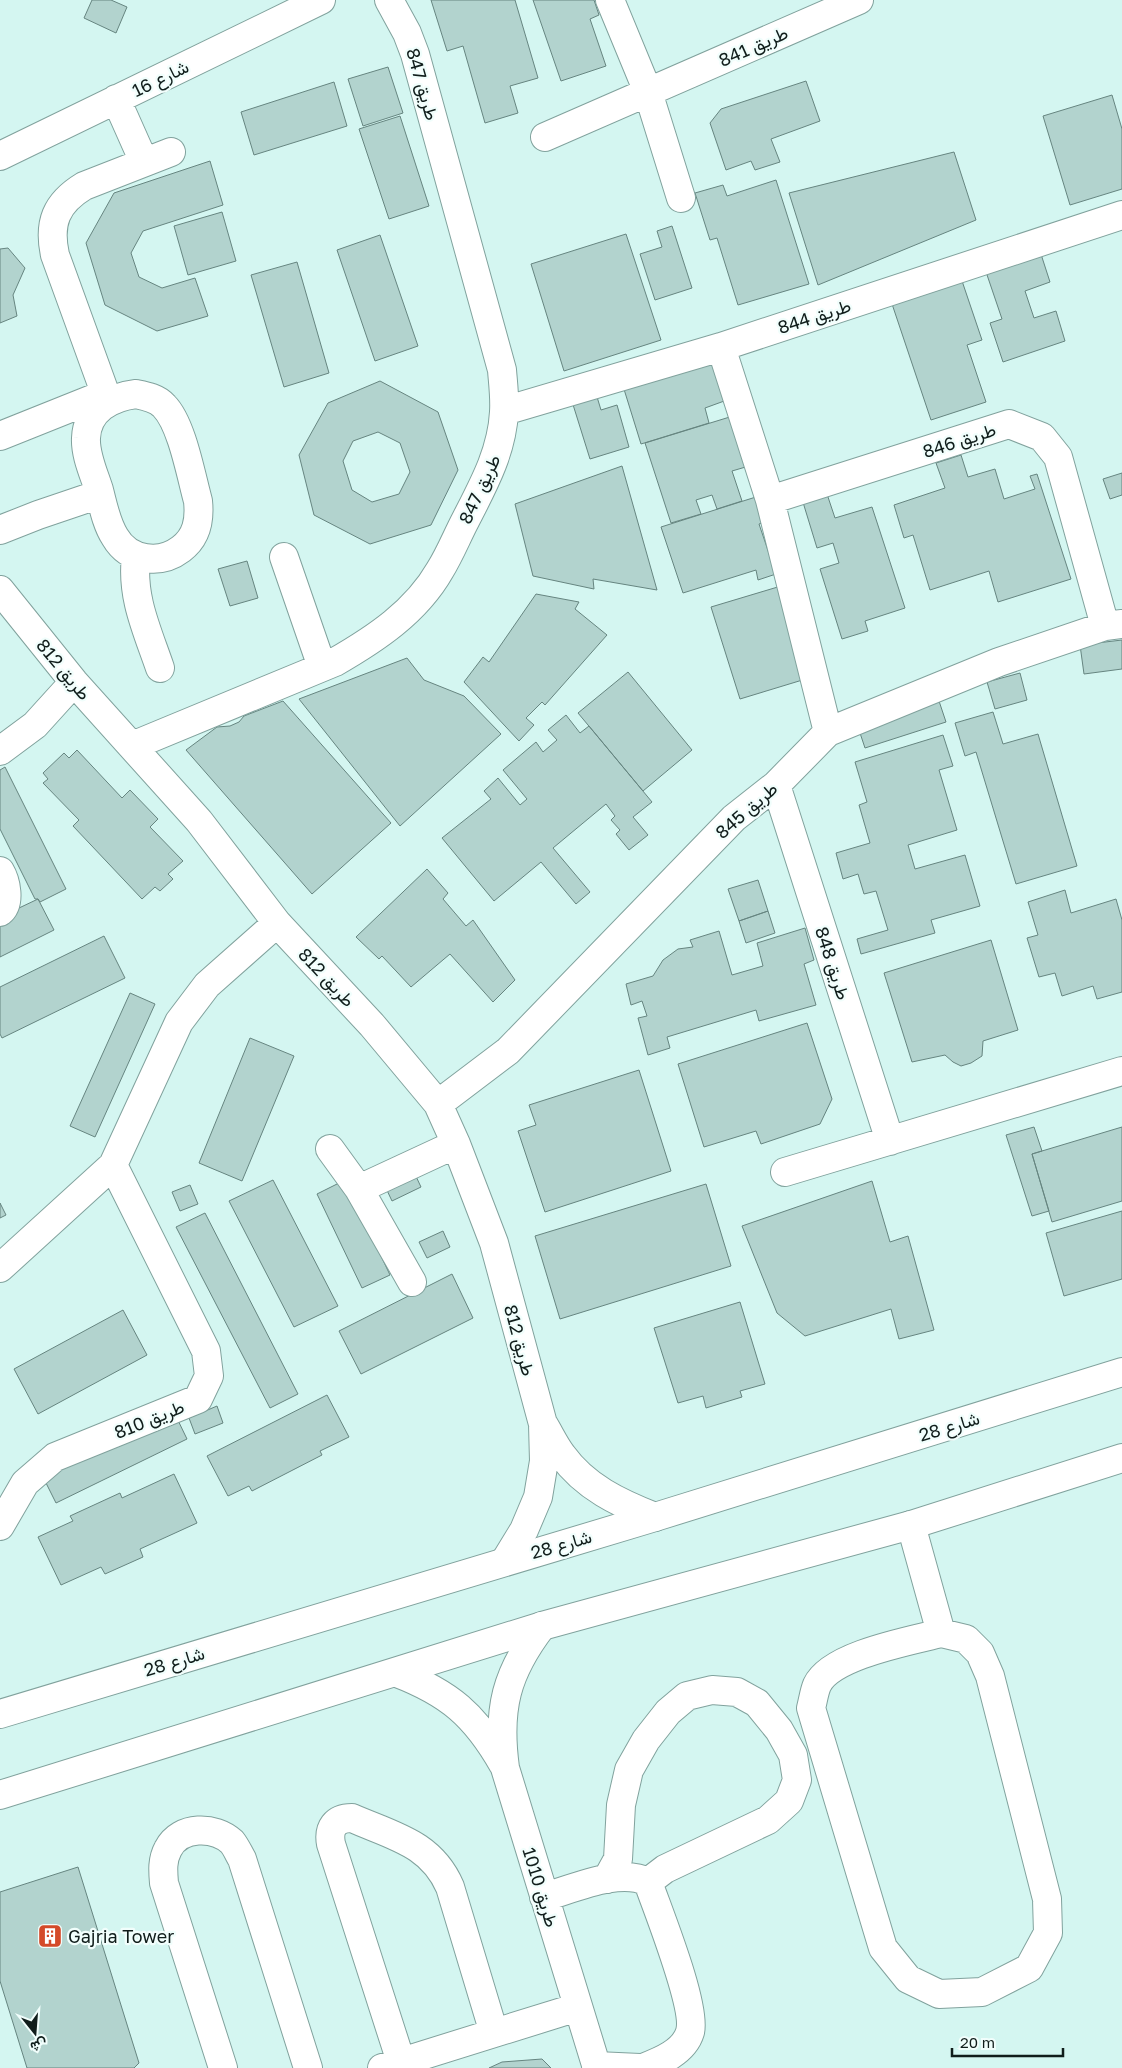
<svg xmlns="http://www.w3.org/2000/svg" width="1122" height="2068" font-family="'Golos Text',Vazirmatn,sans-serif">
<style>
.building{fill:#b2d3ce;stroke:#668580;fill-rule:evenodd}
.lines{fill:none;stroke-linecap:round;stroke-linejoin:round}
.minor-casing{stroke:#81a29d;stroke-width:30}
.major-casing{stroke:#81a29d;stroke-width:30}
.minor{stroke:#fff;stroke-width:28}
.major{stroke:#fff;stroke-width:28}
.labels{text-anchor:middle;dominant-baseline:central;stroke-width:4.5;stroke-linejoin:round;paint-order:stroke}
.street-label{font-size:18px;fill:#101d1b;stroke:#f1fefc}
.poi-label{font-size:18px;fill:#101d1b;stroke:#f1fefc;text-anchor:start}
</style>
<rect width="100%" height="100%" fill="#d4f6f1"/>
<path class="building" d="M 92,0 L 111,0 L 127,7 L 116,33 L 84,18 Z
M 431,0 L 515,0 L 538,78 L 510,86 L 518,113 L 485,123 L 463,46 L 447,51 Z
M 533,0 L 594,0 L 599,15 L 590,19 L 606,66 L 561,81 Z
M 388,67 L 403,113 L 363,126 L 348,79 Z
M 806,81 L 820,121 L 771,139 L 780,162 L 755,170 L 751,161 L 726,170 L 710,123 L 721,109 Z
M 334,82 L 347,126 L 254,155 L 241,112 Z
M 1112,95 L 1122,129 L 1122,189 L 1070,205 L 1043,116 Z
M 400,116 L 429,206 L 389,219 L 359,129 Z
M 954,152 L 976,220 L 818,285 L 789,193 Z
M 210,161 L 223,205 L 143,231 L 131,253 L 139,277 L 162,288 L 195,278 L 208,316 L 157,331 L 105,305 L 86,243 L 114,193 Z
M 776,180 L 809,284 L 738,305 L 717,238 L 710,240 L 695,193 L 723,185 L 727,196 Z
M 222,212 L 236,261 L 188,275 L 174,226 Z
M 672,226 L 692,288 L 655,300 L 640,254 L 662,247 L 657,231 Z
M 626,234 L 661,340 L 564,371 L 531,264 Z
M 380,235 L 418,346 L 375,361 L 337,250 Z
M 8,248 L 25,268 L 13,295 L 17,316 L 0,323 L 0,249 Z
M 1039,248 L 1050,282 L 1025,291 L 1034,318 L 1056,311 L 1065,341 L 1003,362 L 990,323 L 1002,319 L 984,266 Z
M 297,262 L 329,373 L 284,387 L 251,275 Z
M 960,275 L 982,340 L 967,345 L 986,402 L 931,420 L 890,298 Z
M 714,357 L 727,400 L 705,408 L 709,423 L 641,444 L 623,386 Z
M 380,381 L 438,412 L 458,470 L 431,525 L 370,544 L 314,515 L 299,455 L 328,403 ZM 378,432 L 400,443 L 410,472 L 399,494 L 372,502 L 352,490 L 343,461 L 353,441 Z
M 594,387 L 601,410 L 617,405 L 629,447 L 590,459 L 570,395 Z
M 733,416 L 749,466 L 732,471 L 742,501 L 717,509 L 712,495 L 696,500 L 701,514 L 671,523 L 645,443 Z
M 961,455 L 968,477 L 995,469 L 1004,499 L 1035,489 L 1030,476 L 1037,474 L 1071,579 L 998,602 L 989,571 L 930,590 L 913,535 L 904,538 L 894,505 L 945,488 L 936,463 Z
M 622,466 L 657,590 L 593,579 L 594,589 L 533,576 L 515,504 Z
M 1122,473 L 1122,495 L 1110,499 L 1103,479 Z
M 826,491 L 835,518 L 872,507 L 905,608 L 865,621 L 868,631 L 842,639 L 820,569 L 839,563 L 833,543 L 817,548 L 802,499 Z
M 759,496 L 767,521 L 759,524 L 776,574 L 758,580 L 756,570 L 683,593 L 661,527 Z
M 247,561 L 258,598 L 230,606 L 218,569 Z
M 781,586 L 809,678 L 740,699 L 711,607 Z
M 536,594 L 579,602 L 575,609 L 607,635 L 545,705 L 542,702 L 526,718 L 534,725 L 519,741 L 464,682 L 483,657 L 489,662 Z
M 1122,640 L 1122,669 L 1084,674 L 1080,645 Z
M 407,658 L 424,680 L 464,696 L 501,734 L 400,826 L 299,699 Z
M 628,672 L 692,750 L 643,791 L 578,713 Z
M 1020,673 L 1027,700 L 995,709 L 987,682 Z
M 283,701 L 391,823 L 312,894 L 186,750 L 217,727 L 230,726 L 239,722 L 244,716 Z
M 939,701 L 946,722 L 865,748 L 858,727 Z
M 993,712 L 1003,744 L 1038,734 L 1077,866 L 1016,884 L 976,752 L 965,756 L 955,723 Z
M 566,715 L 580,733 L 589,726 L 652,802 L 633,817 L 648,835 L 629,850 L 616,834 L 620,830 L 611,820 L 615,816 L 606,804 L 553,848 L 590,892 L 576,904 L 541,862 L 494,901 L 442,838 L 491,799 L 484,791 L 498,778 L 520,805 L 527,799 L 503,770 L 536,742 L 543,752 L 557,740 L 548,730 Z
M 943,735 L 953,766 L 939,770 L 957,830 L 908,845 L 915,869 L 965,855 L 980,906 L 931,920 L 935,933 L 861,954 L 857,939 L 888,930 L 876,891 L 864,894 L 858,874 L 843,879 L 836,853 L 870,843 L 859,805 L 867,802 L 855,762 Z
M 77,750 L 122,798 L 130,790 L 158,819 L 150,827 L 183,861 L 168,874 L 173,879 L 160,891 L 155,887 L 142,899 L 73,826 L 79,820 L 43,783 L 48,779 L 43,773 L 64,753 L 69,758 Z
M 5,767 L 66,889 L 40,902 L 38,899 L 35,899 L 0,829 L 0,770 Z
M 427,869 L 448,893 L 443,899 L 466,926 L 473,920 L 515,980 L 493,1002 L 450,954 L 411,987 L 382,956 L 379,959 L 356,937 Z
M 758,880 L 768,911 L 739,921 L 728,889 Z
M 1065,890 L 1071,913 L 1116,899 L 1122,920 L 1122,992 L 1097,999 L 1093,986 L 1062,996 L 1055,973 L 1039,977 L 1027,938 L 1038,935 L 1028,902 Z
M 38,899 L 54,930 L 0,957 L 0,917 Z
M 768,911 L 775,933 L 746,943 L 739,921 Z
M 805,928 L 814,960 L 804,964 L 816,1005 L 759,1021 L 756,1010 L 667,1037 L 670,1048 L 648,1055 L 638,1018 L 647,1016 L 642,1001 L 631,1005 L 626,984 L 653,976 L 663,960 L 678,949 L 693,947 L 690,940 L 719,931 L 732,975 L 763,966 L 757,943 Z
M 104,936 L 125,978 L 2,1038 L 0,1034 L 0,987 Z
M 991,940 L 1018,1030 L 983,1041 L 982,1056 L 971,1063 L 961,1066 L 953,1062 L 945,1055 L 912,1062 L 884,973 Z
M 130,993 L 155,1004 L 95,1137 L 70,1126 Z
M 807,1023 L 832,1099 L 820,1124 L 761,1144 L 756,1131 L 704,1147 L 678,1064 Z
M 250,1038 L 294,1056 L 242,1181 L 199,1163 Z
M 639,1070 L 671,1171 L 545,1212 L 518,1131 L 536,1125 L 529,1105 Z
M 1034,1127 L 1042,1151 L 1032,1154 L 1049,1211 L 1032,1216 L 1006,1135 Z
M 1122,1127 L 1122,1201 L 1052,1222 L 1032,1154 Z
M 413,1170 L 421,1187 L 392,1201 L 384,1184 Z
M 273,1180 L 338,1306 L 294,1327 L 229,1201 Z
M 345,1180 L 390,1275 L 362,1288 L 317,1194 Z
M 872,1181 L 890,1242 L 908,1236 L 934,1330 L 899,1339 L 891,1309 L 805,1336 L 777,1313 L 742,1226 Z
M 706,1184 L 731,1266 L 560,1319 L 535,1236 Z
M 190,1185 L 198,1204 L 180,1211 L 172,1192 Z
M 0,1203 L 6,1215 L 0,1218 Z
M 1122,1211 L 1122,1279 L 1064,1296 L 1046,1233 Z
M 205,1213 L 298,1394 L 270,1408 L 176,1227 Z
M 443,1231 L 450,1247 L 427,1258 L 419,1242 Z
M 452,1274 L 473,1318 L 361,1374 L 339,1331 Z
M 740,1302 L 765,1384 L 740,1391 L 742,1397 L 706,1408 L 703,1396 L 678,1403 L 654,1328 Z
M 123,1310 L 147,1355 L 38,1414 L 14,1369 Z
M 327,1395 L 349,1437 L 320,1451 L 322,1455 L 252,1491 L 249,1486 L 228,1496 L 207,1456 Z
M 217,1406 L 223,1423 L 195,1434 L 189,1418 Z
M 173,1410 L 187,1439 L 56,1503 L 42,1475 Z
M 174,1474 L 197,1523 L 140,1549 L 143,1557 L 105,1574 L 101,1567 L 61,1585 L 38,1537 L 73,1521 L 70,1516 L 120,1493 L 122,1498 Z
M 78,1867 L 139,2063 L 134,2068 L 27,2068 L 0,1981 L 0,1892 Z
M 542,2059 L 551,2068 L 489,2068 L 502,2062 Z"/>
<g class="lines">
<defs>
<path id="minor" d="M 610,0 L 648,92 L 681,198
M 116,99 L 144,162
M 545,137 L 859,0
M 0,156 L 321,0
M 721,347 L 770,500 L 828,732
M 136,394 C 146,396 157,398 164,406 C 182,424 191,476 198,501 C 200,520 197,537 181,549 C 160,565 129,561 115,537 C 106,523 103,505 99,490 C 94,474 85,455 86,438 C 87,410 111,397 136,394 Z
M 108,401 L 55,255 C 48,223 56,203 84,186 L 171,152
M 504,411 L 721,347 L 1122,215
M 0,436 L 105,394
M 770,500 L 1009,424 L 1042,437 L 1058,457 L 1105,626
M 0,530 L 38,515 L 100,494
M 136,556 C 131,597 147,630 160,668
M 284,557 L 322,667
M 0,590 L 74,682 L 199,821 L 277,923 L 372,1025 L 438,1104 L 456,1144 L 494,1243 L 543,1424 L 544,1461 L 538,1497 L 524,1530 L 505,1561
M 132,746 L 335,662 C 375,639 416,612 440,570 C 450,554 457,536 466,519 C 484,484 502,451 504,412 C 505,398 503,383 502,370 L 415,54 L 407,33 L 389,0
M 0,751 L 35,725 L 74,682
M 776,785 L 890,1141
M 0,871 C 6,881 11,903 0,912
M 438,1104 L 508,1051 L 734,818 L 776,785 L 828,732 L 999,662 L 1105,626 L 1122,624
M 330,1149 L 359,1189 L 412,1282
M 785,1172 L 1122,1071
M 359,1189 L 456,1144
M 0,1268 L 113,1165 L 179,1022 L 207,985 L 277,923
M 544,1425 C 550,1435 555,1446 562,1455 C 585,1487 619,1503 655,1517
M 911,1525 L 941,1633
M 0,1526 L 25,1483 L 55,1457 L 198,1399 L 209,1376 L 206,1351 L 113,1165
M 542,1626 C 506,1673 497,1709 505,1768 L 597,2068
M 941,1633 L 966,1639 L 980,1653 L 990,1676 L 1047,1899 L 1048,1933 L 1029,1968 L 982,1992 L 939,1994 L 908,1979 L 883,1948 L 811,1708 C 813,1701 814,1692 817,1685 C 831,1655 910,1641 941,1633 Z
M 397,1673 C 449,1693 475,1715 503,1764
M 607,1879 L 618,1859 L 621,1805 L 629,1770 L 646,1740 L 668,1712 L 687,1696 L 712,1690 L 737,1692 L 757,1703 L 779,1730 L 793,1755 L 797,1780 L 789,1801 L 768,1820 L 665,1869 L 648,1882
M 544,1897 C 573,1889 620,1867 648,1882 C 658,1911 697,2007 690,2032 C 684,2052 661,2061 643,2068
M 401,2062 L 331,1844 C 328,1828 335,1818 352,1818 C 393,1836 431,1843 450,1887 L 494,2033
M 596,2066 L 640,2068
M 223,2068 L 164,1883 C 163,1871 162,1860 168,1849 C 180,1825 215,1826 232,1842 C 236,1847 239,1854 242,1859 L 308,2068
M 382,2068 L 578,2007"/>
<path id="major" d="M 0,1714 L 655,1517 L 1122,1372
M 0,1795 L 542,1626 L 911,1525 L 1122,1458"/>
</defs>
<use href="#minor" class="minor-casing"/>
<use href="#major" class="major-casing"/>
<use href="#minor" class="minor"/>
<use href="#major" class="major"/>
</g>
<defs>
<symbol id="building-square" viewBox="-11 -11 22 22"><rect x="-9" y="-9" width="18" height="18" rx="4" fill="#d44a29" stroke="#f1fefc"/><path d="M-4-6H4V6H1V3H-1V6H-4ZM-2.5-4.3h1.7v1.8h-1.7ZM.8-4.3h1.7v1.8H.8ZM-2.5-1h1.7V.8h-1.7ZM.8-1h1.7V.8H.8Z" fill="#fff"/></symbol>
</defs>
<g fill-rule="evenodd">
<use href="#building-square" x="36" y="1922" width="28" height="28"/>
</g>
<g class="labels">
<g class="street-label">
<text transform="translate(753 46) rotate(-24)">طريق 841</text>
<text transform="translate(160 78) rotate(-26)">شارع 16</text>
<text transform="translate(423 84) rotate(74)">طريق 847</text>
<text transform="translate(814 316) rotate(-18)">طريق 844</text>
<text transform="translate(959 440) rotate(-18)">طريق 846</text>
<text transform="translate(479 489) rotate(-65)">طريق 847</text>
<text transform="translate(64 669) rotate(50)">طريق 812</text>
<text transform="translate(746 810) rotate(-41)">طريق 845</text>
<text transform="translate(833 963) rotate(72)">طريق 848</text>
<text transform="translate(327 977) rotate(47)">طريق 812</text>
<text transform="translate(520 1340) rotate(75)">طريق 812</text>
<text transform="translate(149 1419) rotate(-22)">طريق 810</text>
<text transform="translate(949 1426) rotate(-17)">شارع 28</text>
<text transform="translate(561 1544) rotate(-16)">شارع 28</text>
<text transform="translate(174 1661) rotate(-17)">شارع 28</text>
<text transform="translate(541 1887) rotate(73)">طريق 1010</text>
</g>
<g class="poi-label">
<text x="68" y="1936">Gajria Tower</text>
</g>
</g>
<g transform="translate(35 2033) rotate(163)" stroke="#f1fefc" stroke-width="4" paint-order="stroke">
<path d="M0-4L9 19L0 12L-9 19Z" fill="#101d1b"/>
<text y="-8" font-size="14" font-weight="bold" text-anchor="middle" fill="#101d1b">ش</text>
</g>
<path d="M952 2048v8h111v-8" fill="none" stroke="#101d1b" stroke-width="2.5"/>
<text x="960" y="2048" font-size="15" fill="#101d1b" stroke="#f1fefc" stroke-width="4" paint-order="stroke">20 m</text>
</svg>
